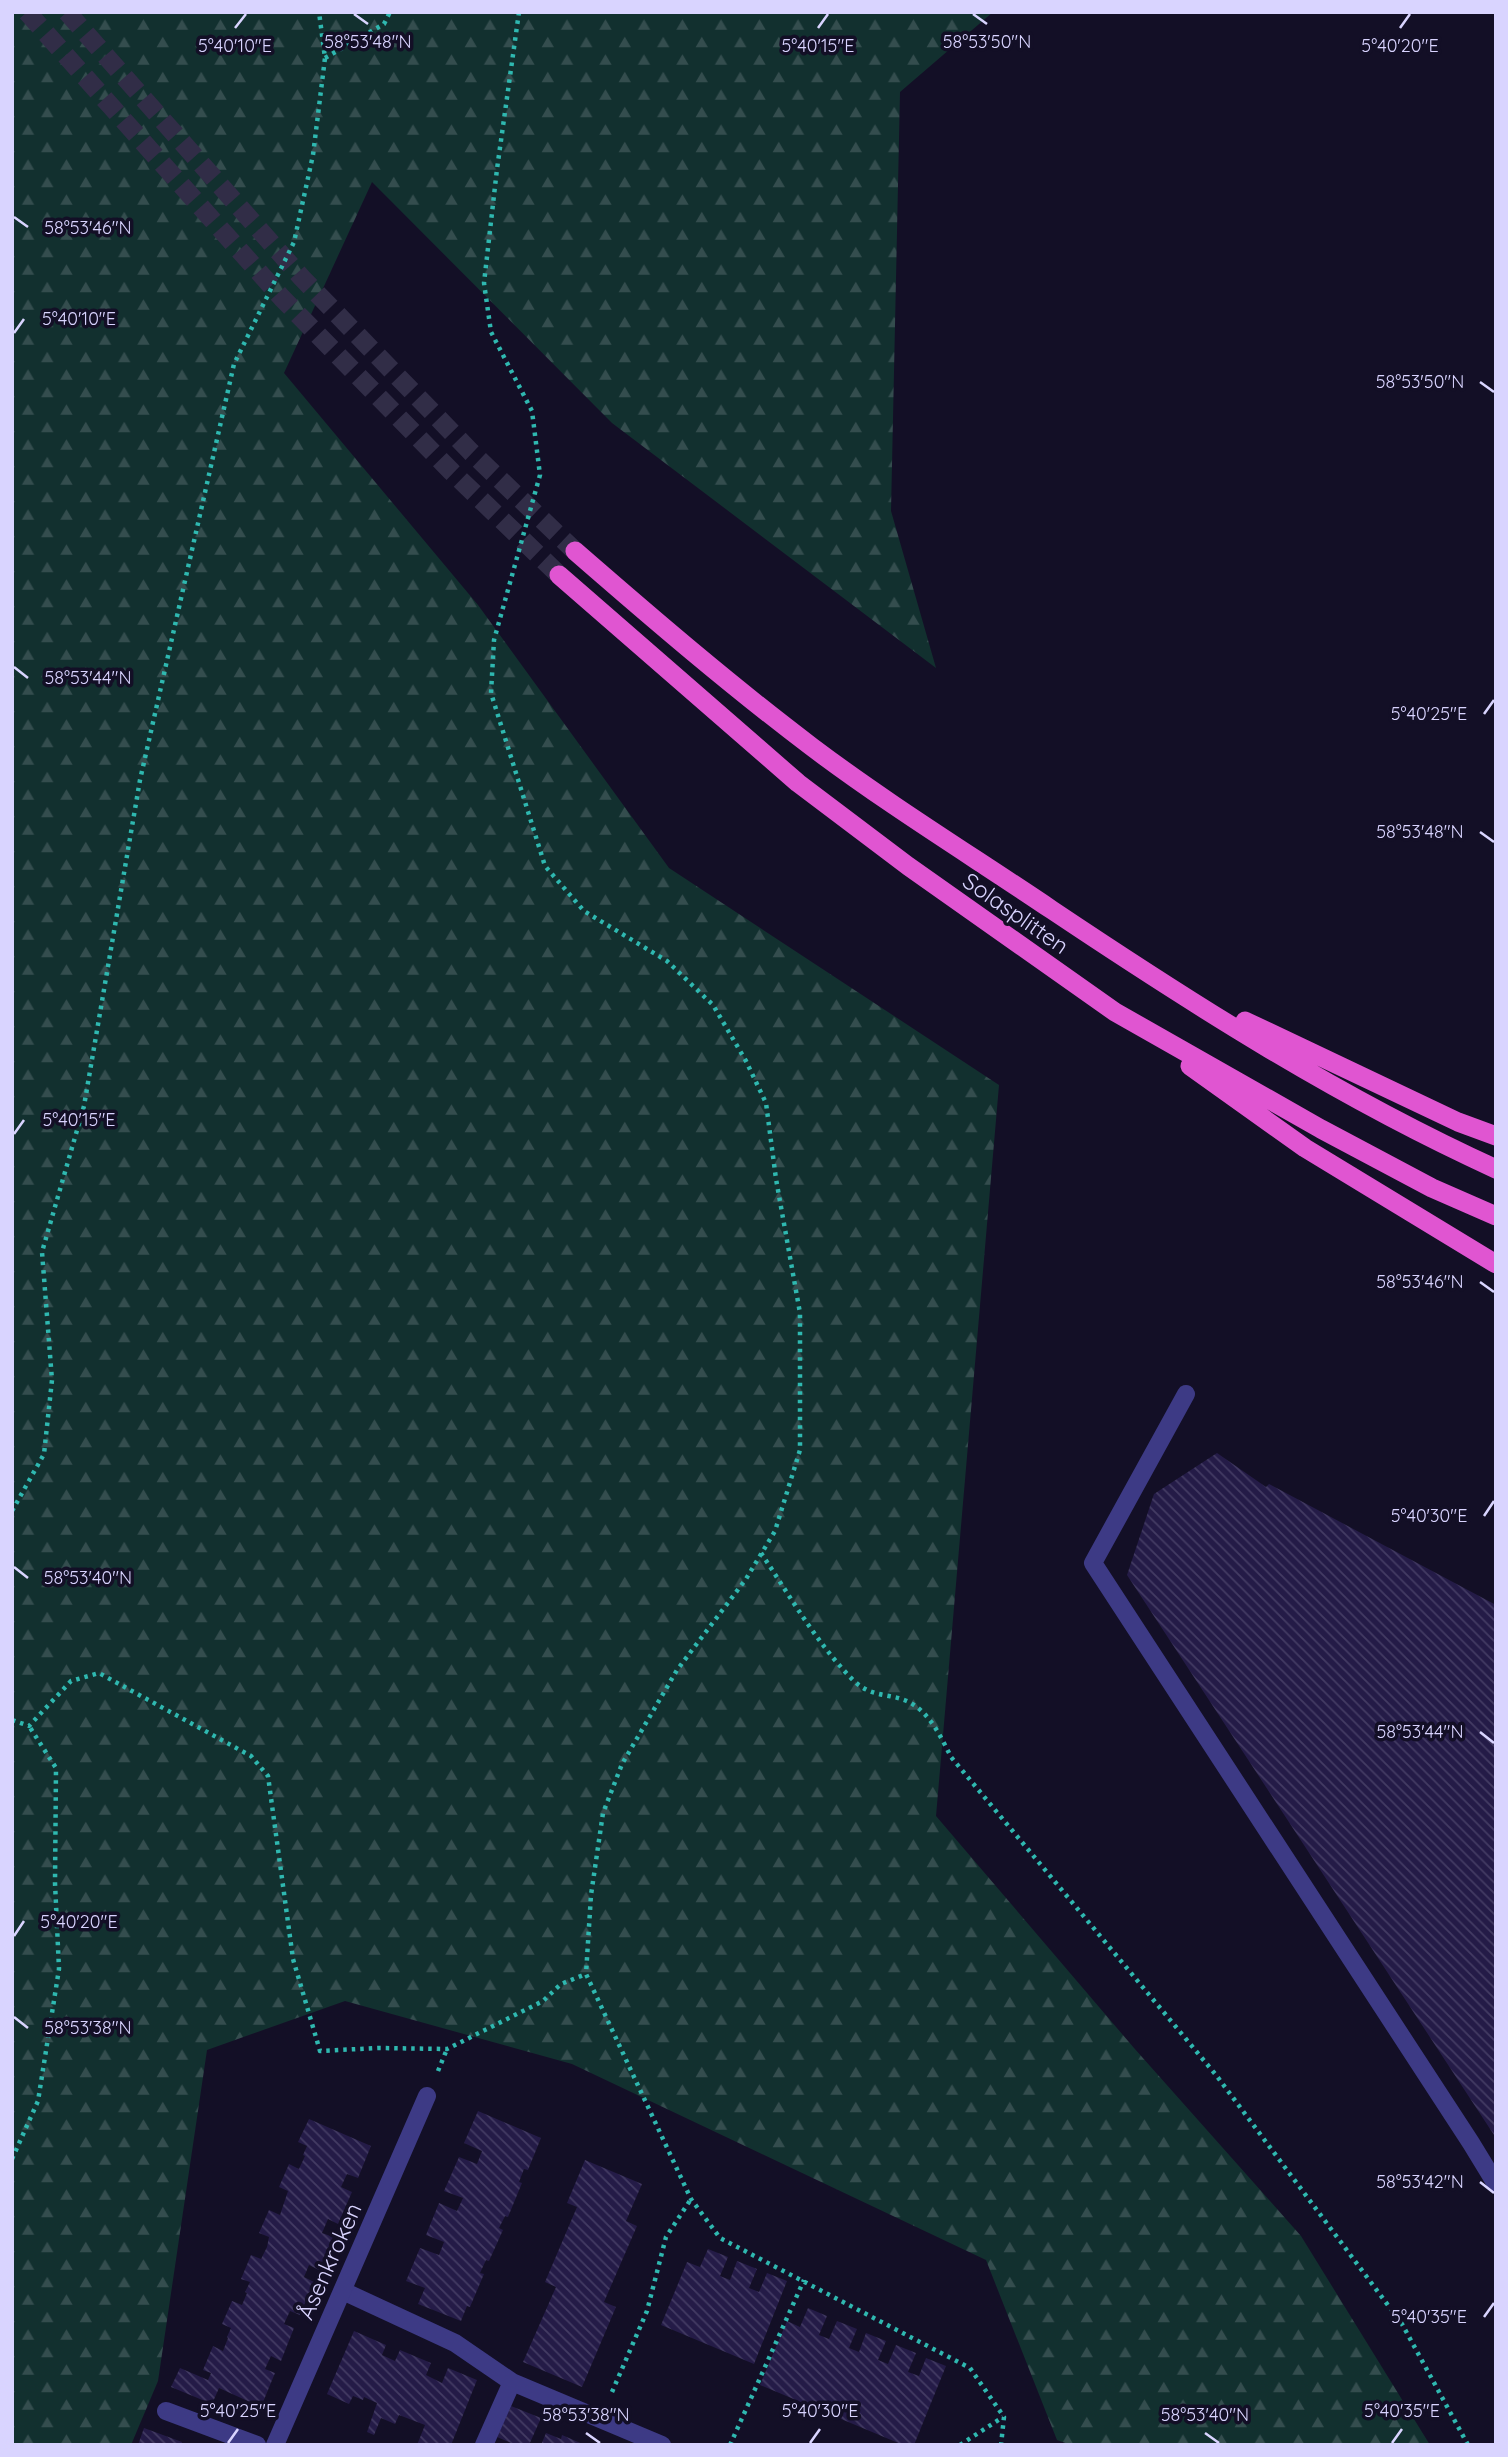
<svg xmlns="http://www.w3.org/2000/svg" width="1508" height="2457" font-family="Quicksand,sans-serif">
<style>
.forest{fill:url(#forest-firs)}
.building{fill:url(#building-back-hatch)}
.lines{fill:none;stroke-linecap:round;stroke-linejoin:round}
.trunk-tunnel{stroke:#312d47;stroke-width:19;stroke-dasharray:19 10;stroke-linecap:butt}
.path{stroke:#2fb8b0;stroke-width:4.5;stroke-dasharray:3.5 5;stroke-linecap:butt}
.service{stroke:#3d3a85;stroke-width:18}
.minor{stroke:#3d3a85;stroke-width:18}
.trunk{stroke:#e055d1;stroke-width:19}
.ticks{fill:none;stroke:#d9d4ff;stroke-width:2.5}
.labels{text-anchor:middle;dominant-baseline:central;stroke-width:7;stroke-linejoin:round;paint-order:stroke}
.street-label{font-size:23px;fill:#d9d4ff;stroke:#130f26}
.ticks-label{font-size:18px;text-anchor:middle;fill:#d9d4ff;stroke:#130f26;stroke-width:7;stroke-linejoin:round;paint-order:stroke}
</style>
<defs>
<pattern id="forest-firs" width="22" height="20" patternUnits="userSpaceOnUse" patternTransform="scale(1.75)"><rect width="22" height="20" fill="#12302f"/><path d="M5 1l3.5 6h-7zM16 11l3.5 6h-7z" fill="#344d4e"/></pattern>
<pattern id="building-back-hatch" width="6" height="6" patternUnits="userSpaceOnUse" patternTransform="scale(1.75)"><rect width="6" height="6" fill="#241b47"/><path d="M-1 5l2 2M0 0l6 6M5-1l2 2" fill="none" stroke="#433b63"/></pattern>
</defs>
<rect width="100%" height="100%" fill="#130f26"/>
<path class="forest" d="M 12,12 L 993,12 L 900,92 L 891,511 L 936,668 L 612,423 L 372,182 L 284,373 L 478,605 L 669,868 L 999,1085 L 936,1816 L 1134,2048 L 1301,2236 L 1430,2445 L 1071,2445 L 1057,2440 L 986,2260 L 572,2064 L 345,2001 L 207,2050 L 158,2381 L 131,2445 L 12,2445 Z"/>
<path class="building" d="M 1217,1453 L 1266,1487 L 1269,1484 L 1496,1605 L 1496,2138 L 1127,1575 L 1154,1494 Z
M 478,2111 L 541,2138 L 528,2170 L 524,2169 L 519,2182 L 522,2183 L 508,2217 L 505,2216 L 499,2228 L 503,2230 L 489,2261 L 486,2260 L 480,2273 L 484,2274 L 470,2307 L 467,2306 L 461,2321 L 418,2304 L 425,2288 L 406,2281 L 420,2248 L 439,2255 L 444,2242 L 426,2235 L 439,2203 L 457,2211 L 463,2198 L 444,2191 L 459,2157 L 477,2164 L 482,2151 L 464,2143 Z
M 309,2119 L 371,2146 L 358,2178 L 347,2174 L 341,2187 L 352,2192 L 338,2224 L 328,2219 L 322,2233 L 333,2237 L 319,2270 L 309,2265 L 304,2277 L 314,2282 L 300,2315 L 290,2311 L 284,2324 L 294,2328 L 281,2361 L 271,2356 L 265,2369 L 275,2373 L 261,2407 L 219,2388 L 212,2404 L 171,2387 L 180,2368 L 208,2380 L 211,2373 L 203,2370 L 213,2346 L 223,2351 L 228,2338 L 227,2337 L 231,2328 L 222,2324 L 232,2301 L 242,2305 L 247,2293 L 245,2292 L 250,2282 L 241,2279 L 251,2255 L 261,2259 L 267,2247 L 269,2237 L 259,2233 L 269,2210 L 280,2215 L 288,2191 L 279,2187 L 289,2164 L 299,2169 L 305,2156 L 303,2155 L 307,2146 L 298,2142 Z
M 585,2160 L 642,2184 L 626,2221 L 637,2226 L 604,2302 L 616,2307 L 582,2387 L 523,2362 L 556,2287 L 545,2282 L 577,2207 L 567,2203 Z
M 708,2249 L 728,2257 L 720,2276 L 730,2280 L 737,2261 L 757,2269 L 749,2288 L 759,2292 L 767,2273 L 787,2281 L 754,2364 L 661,2325 L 687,2262 L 700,2267 Z
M 808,2308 L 827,2316 L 819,2335 L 829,2339 L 837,2321 L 857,2329 L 849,2348 L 859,2352 L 866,2333 L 886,2341 L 878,2360 L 888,2364 L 896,2345 L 916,2353 L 908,2372 L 919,2376 L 926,2358 L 946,2366 L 914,2445 L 903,2445 L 760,2385 L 787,2321 L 800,2327 Z
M 354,2331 L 386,2345 L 382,2355 L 395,2361 L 400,2350 L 431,2363 L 426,2375 L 442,2383 L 448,2368 L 477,2380 L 451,2445 L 417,2445 L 425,2425 L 399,2415 L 395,2424 L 381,2418 L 374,2435 L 367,2432 L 377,2403 L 364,2397 L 363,2400 L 353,2396 L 349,2404 L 327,2394 Z
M 511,2406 L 541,2418 L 529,2445 L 516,2445 L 497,2437 Z
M 144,2428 L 182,2442 L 181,2445 L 138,2445 Z
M 546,2433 L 561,2439 L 562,2435 L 585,2445 L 541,2445 Z"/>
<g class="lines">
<path class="trunk-tunnel" d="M 27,12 L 282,298 L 452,472 L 559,575
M 67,12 L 302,278 L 471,452 L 575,551"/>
<path class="path" d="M 519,12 L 497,169 L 484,283 L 491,332 L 532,411 L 540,475 L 494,640 L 491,693 L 545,866 L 584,911 L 667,961 L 713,1005 L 746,1061 L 766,1103 L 776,1179 L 800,1313 L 800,1450 L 775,1531 L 746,1579 L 677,1670 L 622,1764 L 603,1813 L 591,1895 L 586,1974
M 325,58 L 384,24 L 390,12
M 12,1511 L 44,1454 L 52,1380 L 42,1252 L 84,1106 L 140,780 L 234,364 L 294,242 L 313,155 L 325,58 L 319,12
M 761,1553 C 790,1596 817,1644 854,1681 C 872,1698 891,1693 909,1702 C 930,1713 941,1737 951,1757 L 1216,2075 L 1402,2324 L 1468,2445
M 12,1720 L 29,1726 L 71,1681 L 99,1673 L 251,1756 L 268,1776 L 293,1959 L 320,2051 L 378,2048 L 447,2049 L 543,2001 L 561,1984 L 586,1974 L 691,2199 L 720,2238 L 970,2368 L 1004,2417 L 1001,2445
M 438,2071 L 447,2049
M 12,2159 L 38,2101 L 59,1969 L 55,1883 L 56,1768 L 29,1726
M 612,2392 L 647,2311 L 666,2237 L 691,2199
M 730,2445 L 804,2280
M 960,2445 L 1003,2417"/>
<path class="service" d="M 1186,1394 L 1093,1563 L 1471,2143 L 1496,2184
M 343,2291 L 455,2343 L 512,2382 L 662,2445
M 484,2445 L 512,2382"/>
<path class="minor" d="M 166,2411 L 257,2445
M 275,2445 L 427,2096"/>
<path class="trunk" d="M 575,551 C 652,618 730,685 812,747 C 889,805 972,856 1052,910 C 1194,1005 1340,1098 1496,1169
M 559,575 L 798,783 L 908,866 L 1115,1012 L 1321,1129 L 1432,1188 L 1496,1216
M 1245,1021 L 1458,1122 L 1496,1136
M 1190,1066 L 1305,1148 L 1496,1264"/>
</g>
<path class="ticks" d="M 354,14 L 368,24M 973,14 L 987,24M 235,28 L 246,14M 818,28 L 828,14M 1400,28 L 1410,14M 14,217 L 28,227M 14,333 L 24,319M 1480,382 L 1494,392M 14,667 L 28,678M 1484,714 L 1494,700M 1480,832 L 1494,842M 14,1134 L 24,1120M 1480,1282 L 1494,1292M 1484,1516 L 1494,1501M 14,1567 L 28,1578M 1480,1732 L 1494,1743M 14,1936 L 24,1921M 14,2017 L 28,2028M 1480,2182 L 1494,2193M 1484,2317 L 1494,2303M 586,2433 L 600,2443M 1205,2433 L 1219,2443M 228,2443 L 238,2429M 810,2443 L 820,2429M 1392,2443 L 1402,2429"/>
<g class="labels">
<g class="street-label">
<text transform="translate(1016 913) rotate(35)">Solasplitten</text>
<text transform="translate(329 2261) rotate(-66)">Åsenkroken</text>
</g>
</g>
<g class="ticks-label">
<text x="368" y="48">58°53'48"N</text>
<text x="987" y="48">58°53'50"N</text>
<text x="235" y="52">5°40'10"E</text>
<text x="818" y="52">5°40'15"E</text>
<text x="1400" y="52">5°40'20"E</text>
<text x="88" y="234">58°53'46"N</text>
<text x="79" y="325">5°40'10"E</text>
<text x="1420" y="388">58°53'50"N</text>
<text x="88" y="684">58°53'44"N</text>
<text x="1429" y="720">5°40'25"E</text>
<text x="1420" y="838">58°53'48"N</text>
<text x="79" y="1126">5°40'15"E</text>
<text x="1420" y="1288">58°53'46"N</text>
<text x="1429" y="1522">5°40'30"E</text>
<text x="88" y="1584">58°53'40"N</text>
<text x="1420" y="1738">58°53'44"N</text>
<text x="79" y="1928">5°40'20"E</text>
<text x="88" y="2034">58°53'38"N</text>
<text x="1420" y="2188">58°53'42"N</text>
<text x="1429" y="2323">5°40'35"E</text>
<text x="238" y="2417">5°40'25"E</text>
<text x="820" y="2417">5°40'30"E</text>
<text x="1402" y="2417">5°40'35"E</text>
<text x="586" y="2421">58°53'38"N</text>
<text x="1205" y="2421">58°53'40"N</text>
</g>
<rect width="1508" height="2457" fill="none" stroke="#d9d4ff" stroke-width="28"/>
</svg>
